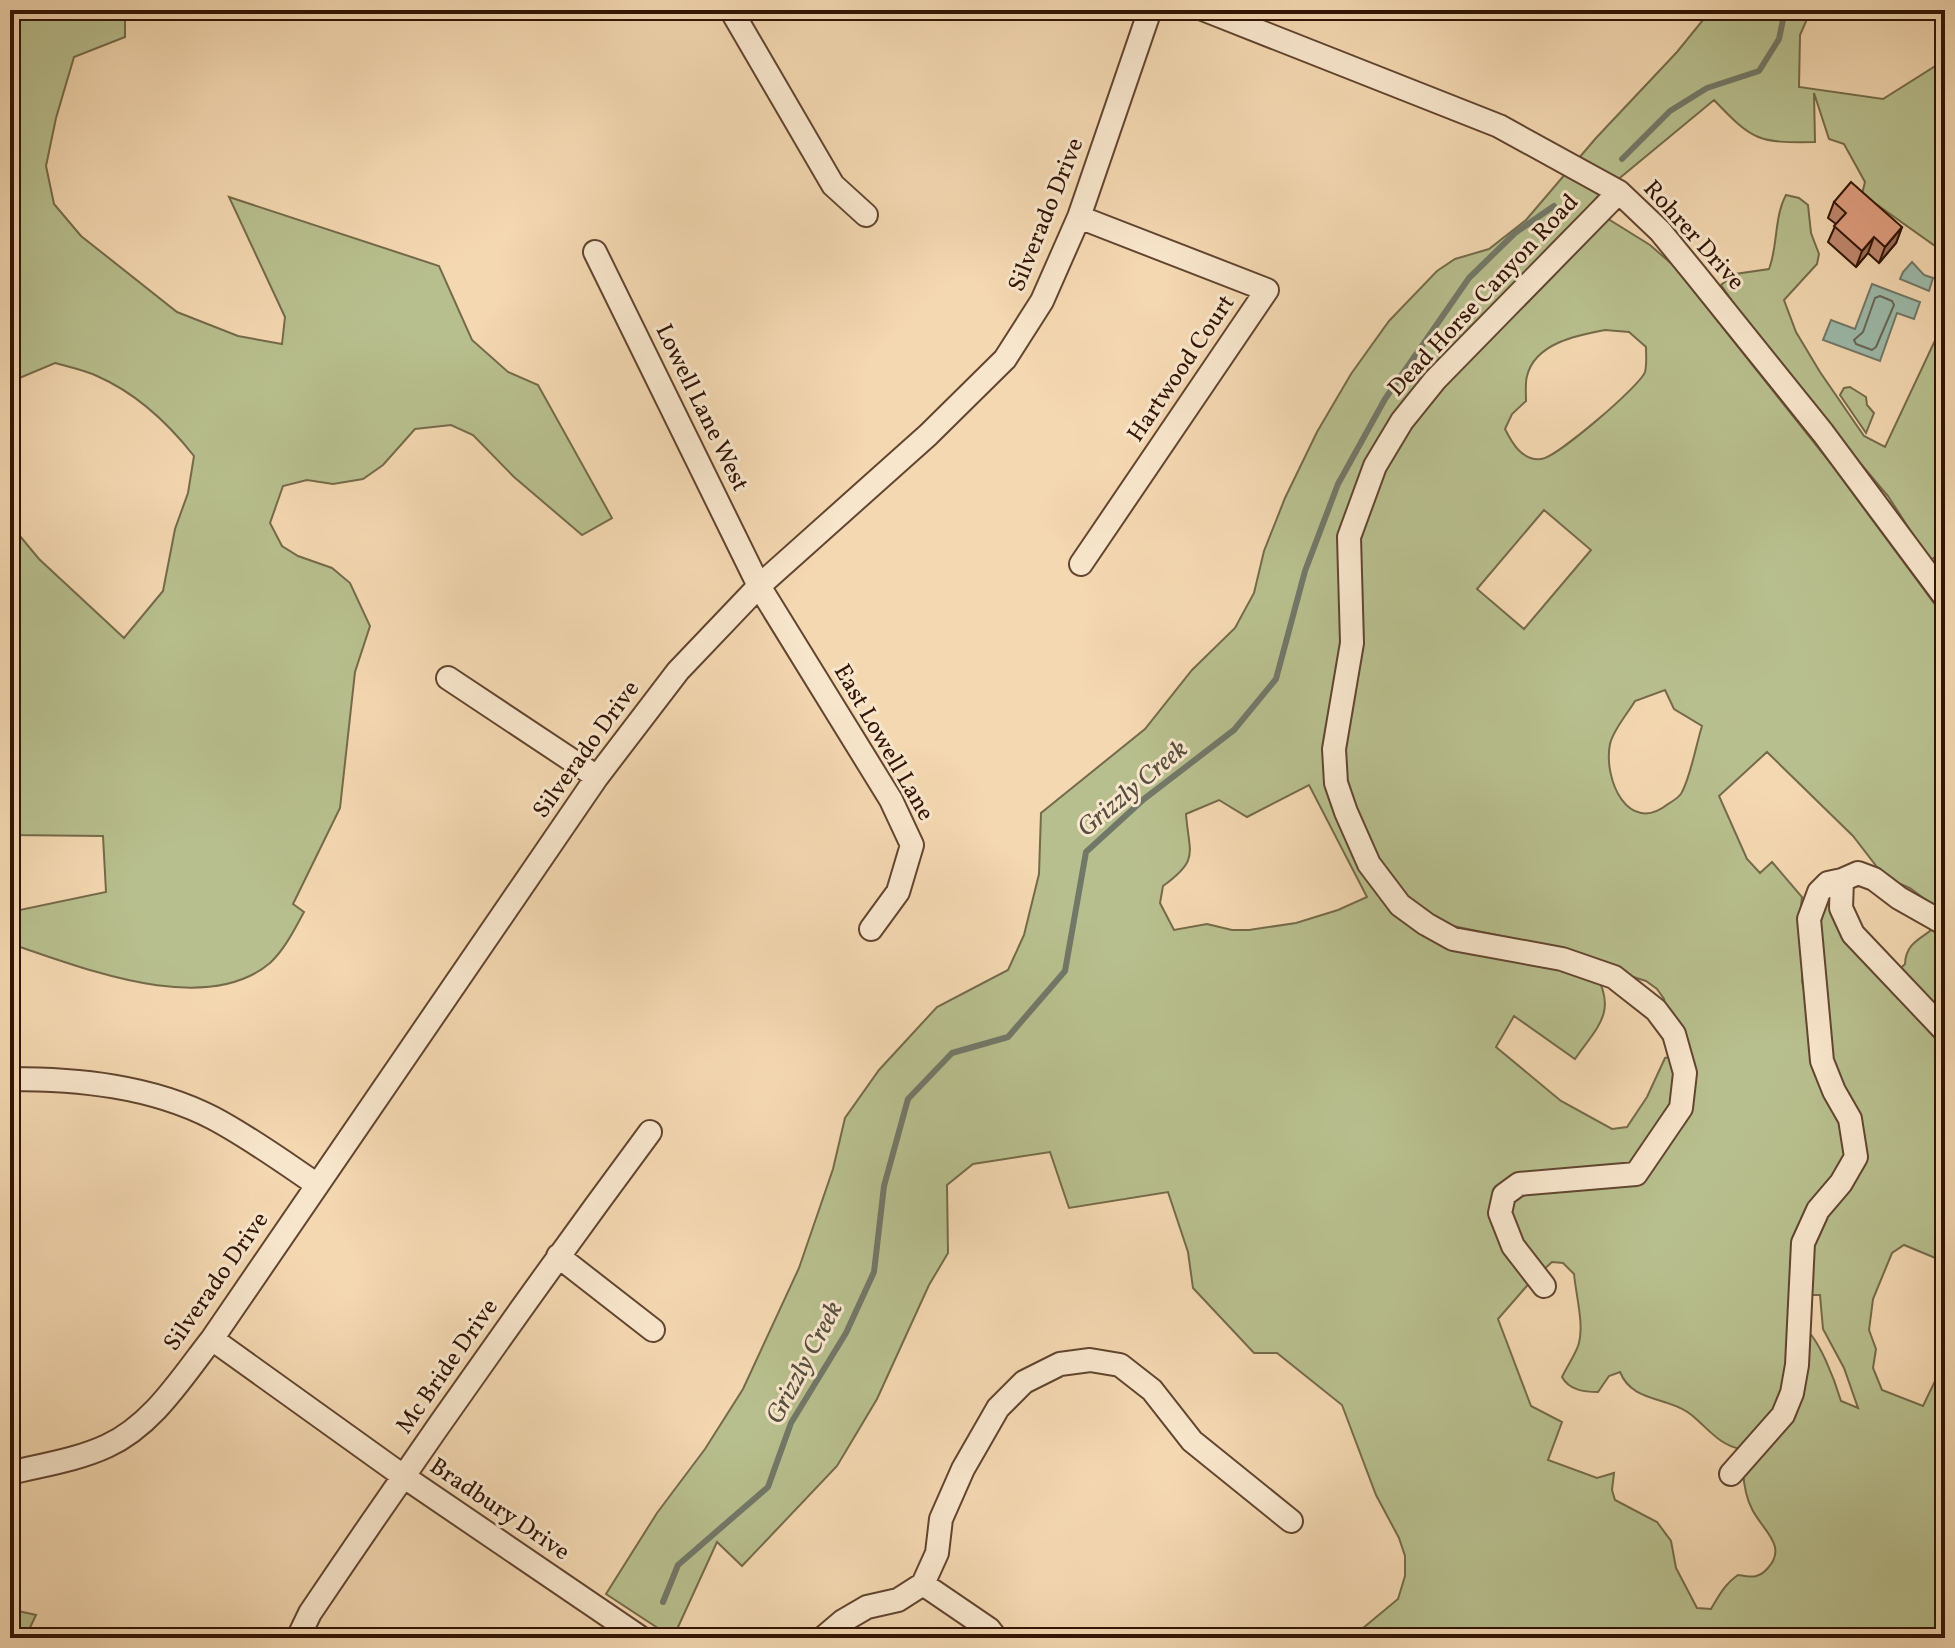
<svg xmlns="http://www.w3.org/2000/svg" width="1955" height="1648" font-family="Vollkorn,serif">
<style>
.green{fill:#b8bf8e;stroke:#756a4a;stroke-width:2;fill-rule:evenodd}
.water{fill:#9cbaaa;stroke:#727868;stroke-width:2}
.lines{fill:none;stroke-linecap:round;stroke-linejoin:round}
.shore{stroke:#676758;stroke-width:2}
.stream{stroke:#727868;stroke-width:6}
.minor-casing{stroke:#624530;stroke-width:26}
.minor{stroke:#f8e6cc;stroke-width:22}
.wall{fill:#c1886e;stroke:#321405;stroke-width:2}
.shaded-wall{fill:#9d6f5a;stroke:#321405;stroke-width:2}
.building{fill:#e09e80;stroke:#321405;stroke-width:2}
.labels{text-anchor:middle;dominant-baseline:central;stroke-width:6;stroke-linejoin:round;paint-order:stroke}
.street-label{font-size:24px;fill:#321405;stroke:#f8e6cc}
.water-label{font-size:26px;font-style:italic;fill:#574e3f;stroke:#f8e6cc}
</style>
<rect width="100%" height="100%" fill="#f4d8b1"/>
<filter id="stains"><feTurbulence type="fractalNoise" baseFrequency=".0025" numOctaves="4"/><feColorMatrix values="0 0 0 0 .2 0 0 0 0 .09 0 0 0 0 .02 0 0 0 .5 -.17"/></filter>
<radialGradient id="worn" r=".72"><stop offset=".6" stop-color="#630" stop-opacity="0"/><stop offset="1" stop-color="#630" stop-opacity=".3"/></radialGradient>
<path class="green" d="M 10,10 L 125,10 L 125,37 L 74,57 L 56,118 L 46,166 L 54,204 L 81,236 L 177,312 L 238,336 L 282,344 L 285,317 L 229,197 L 439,266 L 472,340 L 508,372 L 538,385 L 612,518 L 582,535 L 514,477 L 473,435 L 451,425 L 415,429 L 383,465 L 363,479 L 333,484 L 307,480 L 283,486 L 270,523 L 282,546 L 298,556 L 332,568 L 350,583 L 370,626 L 355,672 L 340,808 L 293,904 L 304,912 C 294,930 285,949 270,963 C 206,1017 86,969 17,946 L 10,949 L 10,912 L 106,892 L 103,836 L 10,835 L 10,524 L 39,559 L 124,638 L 163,591 L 175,529 L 188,493 L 194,456 C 168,423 136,393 97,376 C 84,370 69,367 55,363 L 10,382 Z
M 1711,10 L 1811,10 L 1800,35 L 1799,87 L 1883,99 L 1940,63 L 1945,56 L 1945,253 L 1862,194 L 1865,182 L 1844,144 L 1829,139 L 1814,93 L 1815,142 C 1758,143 1753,141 1714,100 L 1598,196 L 1589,207 L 1650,245 L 1673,265 L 1831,464 L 1945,618 L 1945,1262 L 1904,1245 L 1892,1253 L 1873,1299 L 1869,1330 L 1876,1349 L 1873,1368 L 1882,1390 L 1923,1406 L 1937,1377 L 1945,1328 L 1945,1638 L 1351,1638 L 1398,1599 L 1405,1576 L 1405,1556 L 1399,1538 L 1376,1495 L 1342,1405 L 1277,1353 L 1254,1353 L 1193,1288 L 1188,1252 L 1168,1192 L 1069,1208 L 1050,1152 L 973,1164 L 947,1185 L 948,1253 L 929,1285 L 877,1399 L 837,1466 L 742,1566 L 717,1542 L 673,1638 L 606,1594 L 657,1513 L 705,1449 L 743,1389 L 799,1268 L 833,1169 L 845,1118 L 879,1070 L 937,1007 L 1008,970 L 1024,935 L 1039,874 L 1041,813 L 1145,729 L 1192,670 L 1235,628 L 1254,593 L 1264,551 L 1285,498 L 1317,432 L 1351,374 L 1389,321 L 1437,271 L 1455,259 L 1489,249 L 1526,220 L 1596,138 L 1677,52 ZM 1605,330 L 1629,332 L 1646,347 C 1646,354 1647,365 1645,372 C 1640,386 1556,458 1541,459 C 1522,461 1512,443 1505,429 L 1512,414 L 1526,401 C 1526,393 1525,383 1527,376 C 1535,343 1578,335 1605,330 ZM 1544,510 L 1591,550 L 1524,629 L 1477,589 ZM 1665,690 L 1674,709 L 1702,726 C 1696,745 1691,775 1682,792 C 1680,797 1673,801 1668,804 C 1628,836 1603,779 1610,744 C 1613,730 1628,713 1635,701 ZM 1767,752 L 1853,836 L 1877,867 L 1896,882 L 1910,888 L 1926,900 L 1936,912 L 1937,925 C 1923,939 1906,941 1905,964 L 1885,983 L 1833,909 L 1830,895 C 1807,932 1826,1015 1830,1059 L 1810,1017 L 1802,981 L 1804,963 L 1800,915 L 1802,897 L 1772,862 L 1760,873 L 1747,859 L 1719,796 ZM 1309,785 L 1367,897 L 1338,910 L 1296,923 L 1249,930 L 1232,930 L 1207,924 L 1174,930 L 1160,903 L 1163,886 C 1200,859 1189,854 1186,814 L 1219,800 L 1247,817 ZM 1443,924 L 1521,940 L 1534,946 L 1646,981 L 1657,989 L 1664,999 L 1682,1113 L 1670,1057 L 1665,1058 L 1647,1097 L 1627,1127 L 1612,1129 L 1561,1101 L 1496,1047 L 1514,1016 L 1575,1059 C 1597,1027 1618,1012 1595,973 L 1424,926 ZM 1552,1262 L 1563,1263 L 1574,1274 C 1576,1295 1584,1324 1579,1343 C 1576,1354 1567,1366 1562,1377 C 1569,1390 1584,1392 1598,1392 L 1609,1376 L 1620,1372 C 1633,1404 1669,1395 1694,1417 C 1709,1430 1721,1446 1741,1449 L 1778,1404 L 1786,1367 L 1790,1295 L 1820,1295 L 1823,1329 L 1844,1368 L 1858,1408 L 1841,1401 C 1835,1381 1819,1337 1802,1326 L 1784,1424 L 1743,1472 C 1744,1485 1746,1498 1752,1509 C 1762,1530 1789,1546 1767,1569 C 1758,1579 1750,1577 1738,1575 C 1725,1584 1719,1595 1711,1609 L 1697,1608 L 1676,1568 L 1671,1541 L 1657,1522 L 1615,1500 L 1612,1490 L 1614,1473 L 1597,1478 L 1548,1460 L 1562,1422 L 1531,1406 L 1498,1319 L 1532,1280 Z
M 1786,195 L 1799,198 L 1808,205 L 1811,233 L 1819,254 L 1817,264 L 1784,300 L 1796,332 L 1820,372 L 1864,436 L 1885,447 L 1938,334 L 1945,337 L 1945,549 L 1930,561 L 1888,496 L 1770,356 L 1721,285 L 1735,274 L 1769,269 C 1778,246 1774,217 1786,195 Z
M 1850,387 L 1866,397 L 1867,405 L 1874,413 L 1866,433 L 1840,395 L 1844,388 Z
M 14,1610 L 36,1615 L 25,1638 L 10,1638 L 10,1611 Z"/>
<path class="water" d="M 1912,262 L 1924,275 L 1933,278 L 1929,291 L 1900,279 L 1903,272 Z
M 1872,284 L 1920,302 L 1914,319 L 1897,313 L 1880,361 L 1823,340 L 1831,320 L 1855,329 Z"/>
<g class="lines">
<path class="shore" d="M 1880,296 L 1892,301 L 1894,305 L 1876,347 L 1872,350 L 1856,344 L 1854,340 L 1863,332 L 1875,298 Z"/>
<path class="stream" d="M 1622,159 L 1670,111 L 1707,88 L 1759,71 L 1779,39 L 1785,10
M 663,1602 L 678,1565 L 768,1487 L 791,1423 L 846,1333 L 874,1272 L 884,1186 L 908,1099 L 952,1053 L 1008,1037 L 1065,971 L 1086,852 L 1144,799 L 1234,730 L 1276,679 L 1305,571 L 1338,484 L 1385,399 L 1469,278 L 1515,233 L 1554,206"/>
<defs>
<path id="minor" d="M 731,10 L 833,185 L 866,215
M 1205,10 L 1499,126 L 1619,192 L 1660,231 L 1696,275 L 1823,433 L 1945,597
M 1079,217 L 1267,290 L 1081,564
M 595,252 L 759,586 L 891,800 L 912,845 L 898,892 L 871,929
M 448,678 L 597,777
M 1945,924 L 1899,898 L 1874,879 L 1858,873 L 1842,880 L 1841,908 L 1853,934 L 1945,1031
M 10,1079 C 78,1079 151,1086 213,1118 C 249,1137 282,1161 316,1184
M 558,1256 L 653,1330
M 1544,1286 L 1513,1246 L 1500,1213 L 1504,1195 L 1519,1184 L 1636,1174 L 1681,1108 L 1685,1073 L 1674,1034 L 1656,1010 L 1614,977 L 1562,959 L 1453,939 L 1426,924 L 1400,905 L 1369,864 L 1346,812 L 1336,783 L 1334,749 L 1352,643 L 1349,537 L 1375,466 L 1402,421 L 1435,380 L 1619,192
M 212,1339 L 403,1476 L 641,1638
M 10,1473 C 42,1465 77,1460 107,1446 C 153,1425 182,1377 212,1339 L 597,777 L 678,671 L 759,586 L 928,435 L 1005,359 L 1042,301 L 1079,217 L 1150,10
M 1731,1474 L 1783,1415 L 1792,1393 L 1797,1365 L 1803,1243 L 1818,1210 L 1841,1183 L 1856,1157 L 1850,1119 L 1834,1091 L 1822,1061 L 1809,919 L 1819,892 L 1828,883 L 1842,880
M 923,1584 L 937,1553 L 941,1519 L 963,1469 L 998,1408 L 1024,1382 L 1060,1364 L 1090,1360 L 1120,1365 L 1152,1390 L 1192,1441 L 1291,1521
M 298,1638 L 310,1613 C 420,1450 533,1290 650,1132
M 823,1638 L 843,1621 L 867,1607 L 898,1600 L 923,1584 L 989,1629 L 996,1638"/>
</defs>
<use href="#minor" class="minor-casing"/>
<use href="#minor" class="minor"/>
</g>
<path class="wall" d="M 1834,202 L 1902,227 L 1896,243 L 1879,263 L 1868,253 L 1856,267 L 1828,242 L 1836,224 L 1828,218 Z"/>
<path class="shaded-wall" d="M 1902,227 L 1896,243 L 1879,263 L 1885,247 Z
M 1874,237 L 1868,253 L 1856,267 L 1862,251 Z"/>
<path class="building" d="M 1851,182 L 1902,227 L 1885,247 L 1874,237 L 1862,251 L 1834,226 L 1846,213 L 1834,202 Z"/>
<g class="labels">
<g class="street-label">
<text transform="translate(1047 215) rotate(-68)">Silverado Drive</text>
<text transform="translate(1693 236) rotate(48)">Rohrer Drive</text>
<text transform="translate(1484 296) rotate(-47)">Dead Horse Canyon Road</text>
<text transform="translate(1182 369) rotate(-56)">Hartwood Court</text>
<text transform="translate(701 408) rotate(64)">Lowell Lane West</text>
<text transform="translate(883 743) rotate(60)">East Lowell Lane</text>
<text transform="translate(587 750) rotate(-54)">Silverado Drive</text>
<text transform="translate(217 1282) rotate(-55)">Silverado Drive</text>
<text transform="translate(448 1367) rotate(-55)">Mc Bride Drive</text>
<text transform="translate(499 1510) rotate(34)">Bradbury Drive</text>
</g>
<g class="water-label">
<text transform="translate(1133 789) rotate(-40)">Grizzly Creek</text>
<text transform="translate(805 1363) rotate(-62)">Grizzly Creek</text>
</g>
</g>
<rect width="1955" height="1648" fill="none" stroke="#f4d8b1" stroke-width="40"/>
<rect x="12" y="12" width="1931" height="1624" fill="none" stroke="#321405" stroke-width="4"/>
<rect x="20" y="20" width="1915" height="1608" fill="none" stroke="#321405" stroke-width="2"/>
<rect width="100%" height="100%" filter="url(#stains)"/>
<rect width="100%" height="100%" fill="url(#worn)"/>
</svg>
